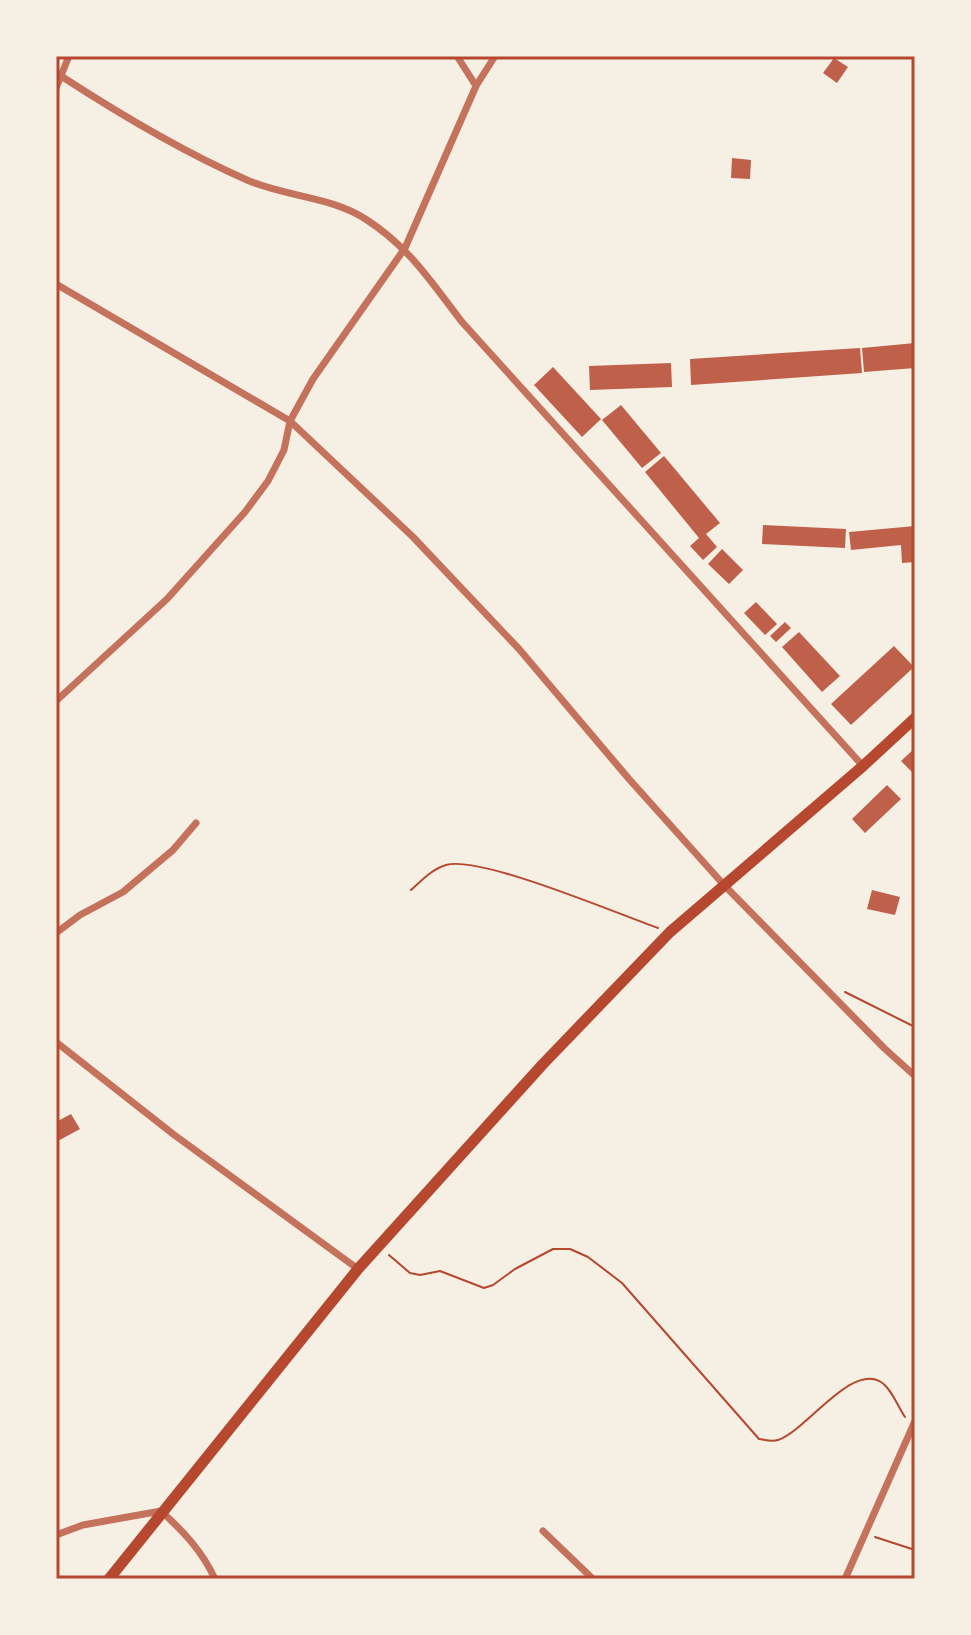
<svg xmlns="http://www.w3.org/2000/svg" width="971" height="1635" font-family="Ubuntu,sans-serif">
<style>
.building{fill:#bf614a}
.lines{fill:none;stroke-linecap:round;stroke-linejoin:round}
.path{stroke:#b5482f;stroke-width:2}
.minor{stroke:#c5725c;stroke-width:7}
.primary{stroke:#b5482f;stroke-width:11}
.neatline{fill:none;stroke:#b5482f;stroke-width:3}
</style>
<rect width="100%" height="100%" fill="#f6efe4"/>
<path class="building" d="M 834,58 L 848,67 L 837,83 L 823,73 Z
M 732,158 L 751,160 L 750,179 L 731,178 Z
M 915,343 L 915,368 L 864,372 L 862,348 Z
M 860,348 L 862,373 L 691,385 L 690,359 Z
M 671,363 L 672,387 L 590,390 L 589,366 Z
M 553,367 L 601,419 L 582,437 L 534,385 Z
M 621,405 L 661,453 L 642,468 L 602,420 Z
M 664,456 L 720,523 L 706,534 L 717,547 L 703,560 L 690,546 L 699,538 L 645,472 Z
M 763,525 L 846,529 L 845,548 L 762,544 Z
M 915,526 L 915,562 L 902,563 L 901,545 L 851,550 L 849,532 Z
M 722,549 L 743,570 L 729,584 L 708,564 Z
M 756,602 L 777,624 L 765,635 L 744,613 Z
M 785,622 L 791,628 L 776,642 L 770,636 Z
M 799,632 L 840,676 L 822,692 L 782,647 Z
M 894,646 L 914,667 L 851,725 L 831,704 Z
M 915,748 L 915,775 L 901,761 Z
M 887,785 L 901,799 L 865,833 L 852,819 Z
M 872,890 L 900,897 L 895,915 L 867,909 Z
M 71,1114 L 80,1129 L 56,1142 L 56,1122 Z"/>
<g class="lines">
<path class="path" d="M 411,890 C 421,881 432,869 446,865 C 480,855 618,914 658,928
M 845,992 L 915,1027
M 389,1255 L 410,1273 L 420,1275 L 440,1271 L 484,1288 L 493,1285 L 515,1269 L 553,1249 L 570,1249 L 588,1257 L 622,1283 L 759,1439 C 766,1440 772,1442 778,1440 C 807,1430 851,1363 881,1382 C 891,1388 898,1407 905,1417
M 875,1537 L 915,1550"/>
<path class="minor" d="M 457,56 L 476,86
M 61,76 C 121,115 181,151 247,180 C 285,197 331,196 367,220 C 410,248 431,282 462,322 L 863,766
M 56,88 L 69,56
M 56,284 L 290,421 L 413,537 L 519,649 L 629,779 L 724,885 L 884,1048 L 915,1076
M 56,701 L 167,599 L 245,512 L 268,481 L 284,450 L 290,421 L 313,379 L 405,248 L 476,86 L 495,56
M 56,933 L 80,915 L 123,892 L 173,850 L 196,823
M 56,1042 L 173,1134 L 358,1269
M 543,1531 L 593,1579
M 56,1535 L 83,1525 L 161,1511 C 184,1532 202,1551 215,1579
M 845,1579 L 915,1421"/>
<path class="primary" d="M 109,1579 L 358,1269 L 543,1064 L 670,932 L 863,766 L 915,718"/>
</g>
<rect width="971" height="1635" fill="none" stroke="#f6efe4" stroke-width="116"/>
<rect x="58" y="58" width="855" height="1519" class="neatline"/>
</svg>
